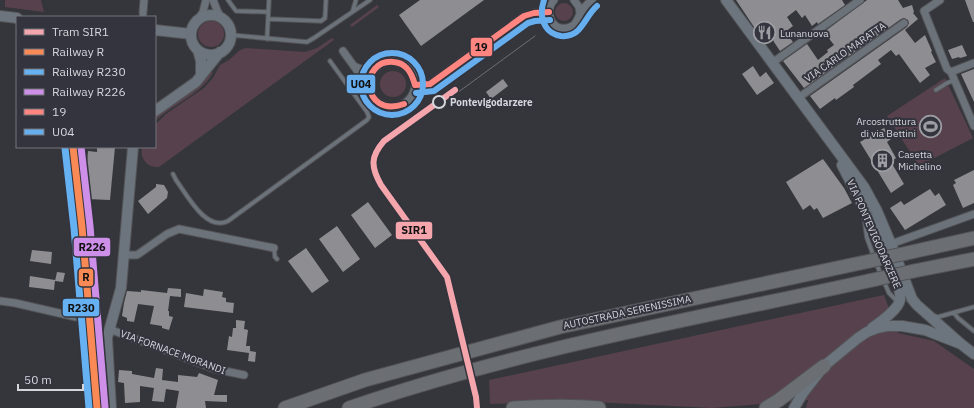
<svg xmlns="http://www.w3.org/2000/svg" width="974" height="408" font-family="'IBM Plex Sans',sans-serif">
<style>
.green{fill:#57414c}
.building{fill:#8e8d92}
.lines{fill:none;stroke-linecap:round;stroke-linejoin:round}
.lane-casing{stroke:#535457;stroke-width:5.5}
.street-casing{stroke:#535457;stroke-width:9}
.secondary-casing{stroke:#535457;stroke-width:12}
.highway-casing{stroke:#535457;stroke-width:15}
.lane{stroke:#6b727a;stroke-width:3.5}
.street{stroke:#6b727a;stroke-width:7}
.secondary{stroke:#6c757d;stroke-width:10}
.highway{stroke:#6b6e73;stroke-width:13}
.tram{stroke:#6b6f76;stroke-width:1}
.highway-bridge-casing{stroke:#535457;stroke-width:15;stroke-linecap:butt}
.highway-bridge{stroke:#6b6e73;stroke-width:13}
.bus-1-casing{stroke:#33343d;stroke-width:9}
.bus-2-casing{stroke:#33343d;stroke-width:9}
.bus-1{stroke:#ff8580;stroke-width:6}
.bus-2{stroke:#66aeee;stroke-width:6}
.rail-1-casing{stroke:#33343d;stroke-width:10}
.rail-2-casing{stroke:#33343d;stroke-width:10}
.rail-3-casing{stroke:#33343d;stroke-width:10}
.rail-1{stroke:#f98a56;stroke-width:7}
.rail-2{stroke:#66b1f2;stroke-width:7}
.rail-3{stroke:#ce8fe9;stroke-width:7}
.tram-1-casing{stroke:#33343d;stroke-width:9}
.tram-1{stroke:#f5a6ad;stroke-width:6}
.stop-dot{fill:#33343d;stroke:#d5d6dc;stroke-width:2}
.labels{text-anchor:middle;dominant-baseline:central;stroke-width:4;stroke-linejoin:round;paint-order:stroke}
.poi-label{font-size:10px;fill:#d5d6dc;stroke:#33343d;text-anchor:start}
.street-label{font-size:10px;fill:#d5d6dc;stroke:#33343d}
.stop-label{font-size:10px;font-weight:bold;fill:#d5d6dc;stroke:#33343d;text-anchor:start}
.line-badge{stroke:#33343d;stroke-width:1.5}
.pale-badge-label{font-size:11px;text-anchor:middle;font-weight:bold;fill:#111}
</style>
<rect width="100%" height="100%" fill="#35363b"/>
<path class="green" d="M 5,0 L 41,0 L 44,12 L 5,7 Z
M555 12a9 9 0 1 1 18 0a9 9 0 1 1-18 0Z
M 377,5 L 379,7 L 352,27 L 350,25 Z
M198 34a13 13 0 1 1 26 0a13 13 0 1 1-26 0Z
M 332,38 L 334,40 L 159,167 C 147,168 140,159 142,147 L 155,147 L 155,125 L 166,114 L 204,88 L 213,78 L 220,65 L 229,60 L 240,50 L 246,48 L 305,52 L 317,48 Z
M380 84a13 13 0 1 1 26 0a13 13 0 1 1-26 0Z
M 211,72 L 213,73 C 200,95 173,104 155,121 L 155,118 C 173,102 197,92 211,72 Z
M 945,78 L 973,138 L 919,166 L 887,116 Z
M 884,295 L 898,333 L 934,341 L 974,369 L 974,408 L 806,408 L 808,400 L 712,408 L 573,401 L 490,404 L 489,380 Z"/>
<path class="building" d="M 420,0 L 484,0 L 421,46 L 399,15 Z
M 736,0 L 842,0 L 845,5 L 818,24 L 817,22 L 812,26 L 805,15 L 802,18 L 796,10 L 787,17 L 793,26 L 785,32 L 793,42 L 780,51 L 774,42 L 770,33 L 765,37 L 761,31 L 754,27 Z
M 867,0 L 898,0 L 903,8 L 912,5 L 914,12 L 913,13 L 918,19 L 905,30 L 915,43 L 925,35 L 932,51 L 931,52 L 936,62 L 925,68 L 930,75 L 920,83 L 899,54 L 896,56 L 891,50 L 878,60 L 881,64 L 853,85 L 854,87 L 836,100 L 835,98 L 820,109 L 810,96 L 907,27 L 909,23 L 908,20 L 904,18 L 901,19 L 804,88 L 783,61 L 807,44 L 818,60 L 828,52 L 827,50 L 834,45 L 824,32 Z
M 965,0 L 974,0 L 974,22 L 973,22 Z
M 962,45 L 967,56 L 960,58 L 959,57 L 952,59 L 948,50 Z
M 753,66 L 760,77 L 766,72 L 774,83 L 757,95 L 742,74 Z
M 974,69 L 974,102 L 961,74 Z
M 503,79 L 508,86 L 491,99 L 486,92 Z
M 884,128 L 891,139 L 887,142 L 896,158 L 891,162 L 904,184 L 891,193 L 860,142 Z
M 97,147 L 115,147 L 110,200 L 87,199 L 87,163 L 88,151 L 97,152 Z
M 823,159 L 844,188 L 852,203 L 823,218 L 817,208 L 814,210 L 810,205 L 803,210 L 786,182 Z
M 974,170 L 974,203 L 963,208 L 953,185 L 956,183 L 954,180 Z
M 156,184 L 164,185 L 168,192 L 167,198 L 148,214 L 138,201 L 156,187 Z
M 930,189 L 935,196 L 939,193 L 946,205 L 905,230 L 890,208 L 901,201 L 904,205 Z
M 368,202 L 392,235 L 375,248 L 351,215 Z
M 337,226 L 360,259 L 343,272 L 319,239 Z
M 306,248 L 329,281 L 312,293 L 288,261 Z
M 32,250 L 52,252 L 51,264 L 30,261 Z
M 57,272 L 65,273 L 63,282 L 55,281 Z
M 30,276 L 55,280 L 54,290 L 29,287 Z
M 168,288 L 181,289 L 181,297 L 170,296 L 168,311 L 169,311 L 169,316 L 173,317 L 169,330 L 162,328 L 162,326 L 150,324 L 154,306 L 138,304 L 134,322 L 127,321 L 127,318 L 122,316 L 124,303 L 127,291 L 141,292 L 141,290 L 167,293 Z
M 204,289 L 223,292 L 222,297 L 226,298 L 226,302 L 234,303 L 233,313 L 184,307 L 186,293 L 203,296 Z
M 236,320 L 245,321 L 244,329 L 248,330 L 246,346 L 250,346 L 250,351 L 256,352 L 255,362 L 248,361 L 249,353 L 227,350 L 229,336 L 232,337 L 233,328 L 236,328 Z
M 156,368 L 163,369 L 162,380 L 178,382 L 178,375 L 197,377 L 199,373 L 218,380 L 214,395 L 227,395 L 227,402 L 205,401 L 206,408 L 176,408 L 179,391 L 166,389 L 164,402 L 152,401 L 154,388 L 140,386 L 140,402 L 125,403 L 124,383 L 118,382 L 119,370 L 132,371 L 132,374 L 154,378 Z"/>
<g class="lines">
<defs>
<path id="lane" d="M 228,0 L 236,11 L 268,12
M 353,10 L 356,0
M 268,19 L 321,21 L 325,18 L 326,0
M 231,35 L 307,42 L 314,38 L 370,0
M 267,39 L 269,0
M 936,90 L 947,83 L 955,80
M 173,174 L 176,180 C 187,195 206,232 228,221 L 367,120 L 369,117 L 367,112 L 330,61
M 864,217 L 867,238 L 874,257
M 274,248 L 275,257 L 277,259
M 876,263 L 889,293 L 898,302
M 954,313 L 958,318 L 974,331
M 934,316 L 938,317 L 974,307"/>
<path id="street" d="M 213,0 L 217,10 L 221,18
M 554,0 C 544,11 551,31 567,28 C 577,26 577,19 581,12 C 584,7 588,3 592,0
M 574,0 L 579,7 L 580,14
M 940,0 L 924,11 L 947,69 L 951,72
M 143,13 L 144,0
M 199,18 L 203,12 L 206,0
M 343,51 L 369,87
M369 84a23 23 0 1 1 46 0a23 23 0 1 1-46 0Z
M 772,63 L 860,0
M 974,63 L 951,72 L 974,126
M 354,66 L 360,69 L 377,67
M 415,85 L 430,84 L 524,16 L 534,13 L 549,12
M 798,98 L 904,23
M 891,244 L 974,214
M 124,255 L 137,255 L 167,234 L 179,229 L 274,248
M 0,301 L 15,303 L 76,317
M 109,329 L 215,369 L 244,375"/>
<path id="secondary" d="M 726,0 L 864,187 L 877,211 L 891,244 L 912,299 L 917,305 L 961,344
M191 35a20 20 0 1 1 40 0a20 20 0 1 1-40 0Z
M 0,16 L 17,18
M 155,30 L 191,34
M 198,50 L 201,61 L 201,75
M 155,111 L 196,82 L 220,52
M 842,165 C 853,187 904,282 900,300 C 898,310 880,322 872,328
M 111,408 L 107,338 L 121,288 L 133,147
M 794,408 L 803,393 L 824,366 L 858,338 L 867,332 L 877,328 L 887,326 L 902,326 L 925,330 L 961,344 L 974,354"/>
<path id="highway" d="M 907,253 L 974,238
M 914,271 L 974,259
M 285,408 L 365,380 L 560,327 L 870,261
M 349,408 C 517,350 694,319 868,281
M 513,408 C 541,406 571,405 599,408
M 766,408 L 779,400 L 824,366"/>
</defs>
<use href="#lane" class="lane-casing"/>
<use href="#street" class="street-casing"/>
<use href="#secondary" class="secondary-casing"/>
<use href="#highway" class="highway-casing"/>
<use href="#lane" class="lane"/>
<use href="#street" class="street"/>
<use href="#secondary" class="secondary"/>
<use href="#highway" class="highway"/>
<path class="tram" d="M 457,93 L 535,36"/>
<defs>
<path id="highway-bridge" d="M 870,261 L 907,253
M 868,281 L 914,271"/>
</defs>
<use href="#highway-bridge" class="highway-bridge-casing"/>
<use href="#highway-bridge" class="highway-bridge"/>
<defs>
<path id="bus-1" d="M 415,85 L 430,84 L 524,16 L 534,13 L 549,12
M 404,104 C 361,119 359,58 394,62 C 407,63 412,74 415,85"/>
<path id="bus-2" d="M 544,0 C 541,9 540,18 546,27 C 549,32 555,35 561,36 C 582,38 584,17 597,6
M361 84a31 31 0 1 1 62 0a31 31 0 1 1-62 0Z
M 416,93 L 434,91 L 528,23 L 535,21 L 550,20"/>
</defs>
<use href="#bus-1" class="bus-1-casing"/>
<use href="#bus-2" class="bus-2-casing"/>
<use href="#bus-1" class="bus-1"/>
<use href="#bus-2" class="bus-2"/>
<defs>
<path id="rail-1" d="M 73,147 L 82,227 L 97,408"/>
<path id="rail-2" d="M 65,148 L 74,228 L 89,408"/>
<path id="rail-3" d="M 81,147 L 90,226 L 105,407"/>
</defs>
<use href="#rail-1" class="rail-1-casing"/>
<use href="#rail-2" class="rail-2-casing"/>
<use href="#rail-3" class="rail-3-casing"/>
<use href="#rail-1" class="rail-1"/>
<use href="#rail-2" class="rail-2"/>
<use href="#rail-3" class="rail-3"/>
<defs>
<path id="tram-1" d="M 455,90 L 384,141 C 370,157 371,167 381,185 L 447,277 L 476,397 L 477,408"/>
</defs>
<use href="#tram-1" class="tram-1-casing"/>
<use href="#tram-1" class="tram-1"/>
</g>
<defs>
<symbol id="restaurant-ring" viewBox="-11 -11 22 22"><circle r="9.5" fill="#33343d" stroke="#9d9ea4" stroke-width="1.5"/><path d="M-5-6h1v4h1v-4h1v4h1v-4h1v5L-1.5 .5V6h-2V.5L-5-1ZM5-6V6H3V1.5H1.5Q1.5-4 5-6Z" fill="#9d9ea4"/></symbol>
<symbol id="stadium-ring" viewBox="-11 -11 22 22"><circle r="9.5" fill="#33343d" stroke="#9d9ea4" stroke-width="1.5"/><path d="M0-5a6.5 5 0 1 0 0 10a6.5 5 0 1 0 0-10ZM-3.5-1.8h7v3.6h-7Z" fill="#9d9ea4"/></symbol>
<symbol id="building-ring" viewBox="-11 -11 22 22"><circle r="9.5" fill="#33343d" stroke="#9d9ea4" stroke-width="1.5"/><path d="M-4-6H4V6H1V3H-1V6H-4ZM-2.5-4.3h1.7v1.8h-1.7ZM.8-4.3h1.7v1.8H.8ZM-2.5-1h1.7V.8h-1.7ZM.8-1h1.7V.8H.8Z" fill="#9d9ea4"/></symbol>
</defs>
<g fill-rule="evenodd">
<use href="#restaurant-ring" x="752" y="20" width="25" height="25"/>
<use href="#stadium-ring" x="918" y="114" width="25" height="25"/>
<use href="#building-ring" x="870" y="148" width="25" height="25"/>
</g>
<circle class="stop-dot" cx="439" cy="102" r="6"/>
<g class="labels">
<g class="poi-label">
<text x="780" y="33">Lunanuova</text>
<text x="916" y="121" text-anchor="end">Arcostruttura<tspan x="916" dy="12">di via Bettini</tspan></text>
<text x="898" y="154">Casetta<tspan x="898" dy="12">Michelino</tspan></text>
</g>
<g class="street-label">
<text transform="translate(845 52) rotate(-35)">VIA CARLO MARATTA</text>
<text transform="translate(874 234) rotate(66)">VIA PONTEVIGODARZERE</text>
<text transform="translate(627 312) rotate(-12)">AUTOSTRADA SERENISSIMA</text>
<text transform="translate(173 352) rotate(20)">VIA FORNACE MORANDI</text>
</g>
<g class="stop-label">
<text x="450" y="102">Pontevigodarzere</text>
</g>
</g>
<g class="line-badge">
<rect x="470" y="37" width="23" height="20" rx="4" fill="#ff8580"/>
<rect x="346" y="74" width="30" height="20" rx="4" fill="#66aeee"/>
<rect x="395" y="221" width="38" height="19" rx="4" fill="#f5a6ad"/>
<rect x="73" y="237" width="38" height="20" rx="4" fill="#ce8fe9"/>
<rect x="78" y="268" width="16" height="19" rx="4" fill="#f98a56"/>
<rect x="62" y="298" width="38" height="19" rx="4" fill="#66b1f2"/>
</g>
<g class="pale-badge-label">
<text x="481" y="51">19</text>
<text x="361" y="88">U04</text>
<text x="414" y="234">SIR1</text>
<text x="92" y="251">R226</text>
<text x="86" y="281">R</text>
<text x="81" y="312">R230</text>
</g>
<rect x="16" y="16" width="140" height="132" fill="#33343d" stroke="#74757d"/>
<rect x="24" y="29" width="20" height="6" fill="#f5a6ad" stroke="#74757d"/>
<text x="52" y="36" font-size="12" fill="#d5d6dc">Tram SIR1</text>
<rect x="24" y="49" width="20" height="6" fill="#f98a56" stroke="#74757d"/>
<text x="52" y="56" font-size="12" fill="#d5d6dc">Railway R</text>
<rect x="24" y="69" width="20" height="6" fill="#66b1f2" stroke="#74757d"/>
<text x="52" y="76" font-size="12" fill="#d5d6dc">Railway R230</text>
<rect x="24" y="89" width="20" height="6" fill="#ce8fe9" stroke="#74757d"/>
<text x="52" y="96" font-size="12" fill="#d5d6dc">Railway R226</text>
<rect x="24" y="109" width="20" height="6" fill="#ff8580" stroke="#74757d"/>
<text x="52" y="116" font-size="12" fill="#d5d6dc">19</text>
<rect x="24" y="129" width="20" height="6" fill="#66aeee" stroke="#74757d"/>
<text x="52" y="136" font-size="12" fill="#d5d6dc">U04</text>
<path d="M18 384v6h65v-6" fill="none" stroke="#d5d6dc" stroke-width="2"/>
<text x="24" y="384" font-size="12" fill="#d5d6dc" stroke="#33343d" stroke-width="3" paint-order="stroke">50 m</text>
</svg>
